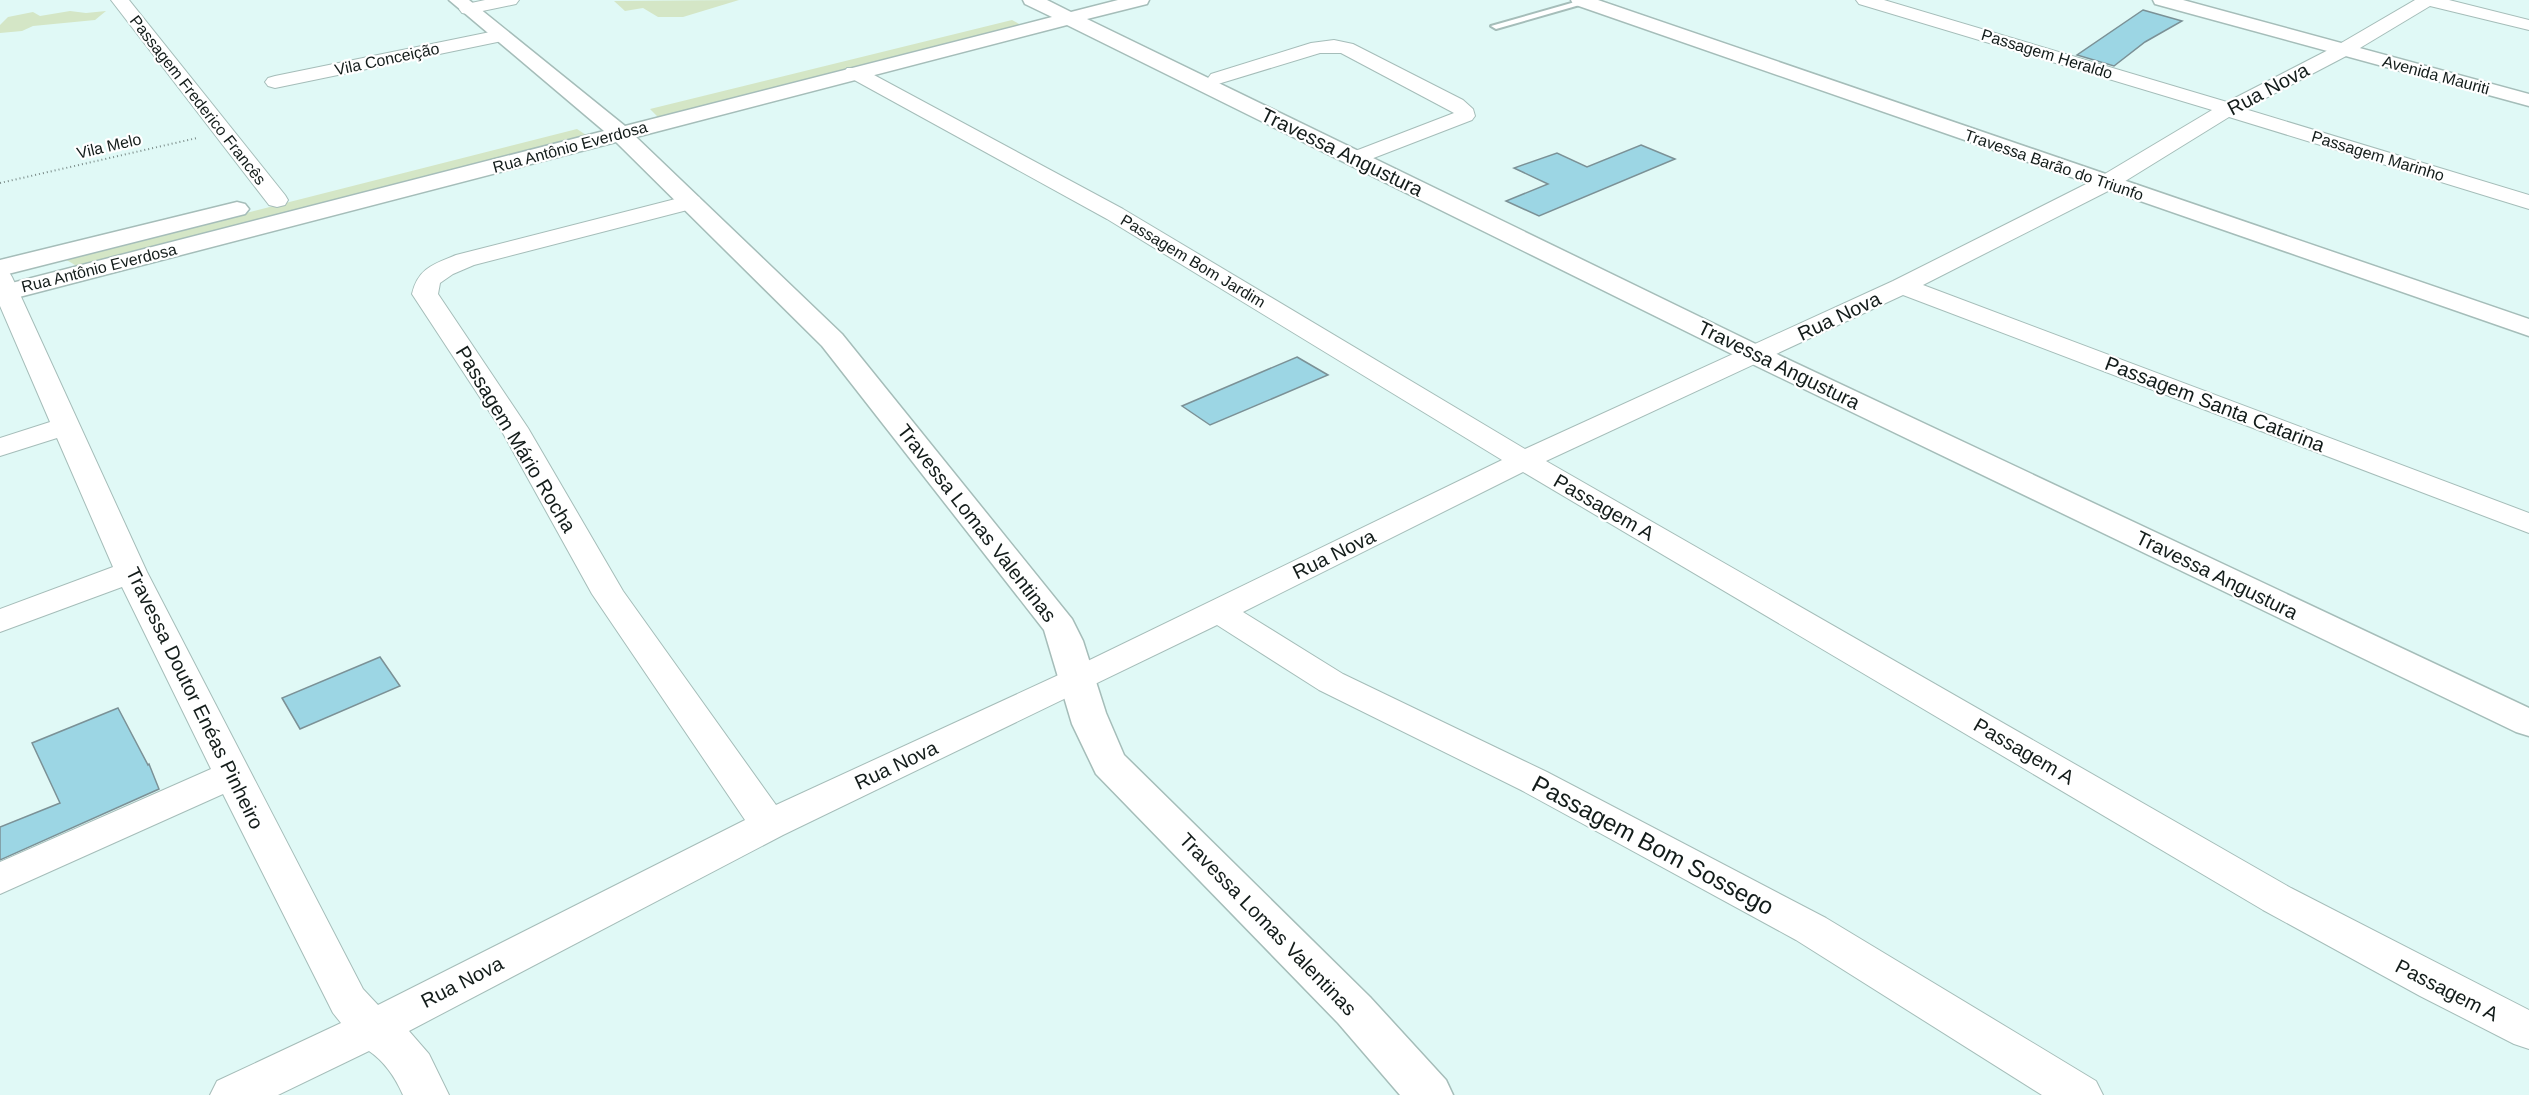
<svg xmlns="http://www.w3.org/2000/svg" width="2529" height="1095" font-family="Helvetica,sans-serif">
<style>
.green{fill:#d4e6c6}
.building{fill:#9cd6e4;stroke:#7b9196;stroke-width:1.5}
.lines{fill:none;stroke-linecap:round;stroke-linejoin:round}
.service-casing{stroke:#a5bdb9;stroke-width:4}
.minor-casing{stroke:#a5bdb9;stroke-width:2}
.tertiary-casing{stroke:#a5bdb9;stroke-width:3}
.secondary-casing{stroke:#a5bdb9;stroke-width:3}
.path{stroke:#7b8c89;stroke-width:2;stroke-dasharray:1 3;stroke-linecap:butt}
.service{fill:#fff;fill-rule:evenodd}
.minor{fill:#fff;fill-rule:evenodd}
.tertiary{fill:#fff;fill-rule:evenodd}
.secondary{fill:#fff;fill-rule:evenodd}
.labels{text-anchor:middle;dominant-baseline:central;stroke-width:4.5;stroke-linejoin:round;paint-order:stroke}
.far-street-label{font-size:16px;fill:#131c1a;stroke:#fff}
.street-label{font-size:20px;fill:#131c1a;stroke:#fff}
.near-street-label{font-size:24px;fill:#131c1a;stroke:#fff}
</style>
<rect width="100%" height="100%" fill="#e0f9f6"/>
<path class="green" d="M 739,0 L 683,17 L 658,17 L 643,8 L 625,11 L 614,1 Z
M 70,11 L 86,13 L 106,11 L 95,20 L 33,26 L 22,31 L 0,33 L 0,25 L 8,17 L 33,12 L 40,16 Z
M 1012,20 L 1023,26 L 660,119 L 650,109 Z
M 577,129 L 589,137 L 80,268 L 65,259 Z"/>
<path class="building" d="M 2143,10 L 2182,21 L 2145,42 L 2114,66 L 2077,55 Z
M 1641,145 L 1675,159 L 1539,216 L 1506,201 L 1548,184 L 1514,168 L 1557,153 L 1587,167 Z
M 1297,357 L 1328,375 L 1210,425 L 1182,406 Z
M 380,657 L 400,686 L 300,729 L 282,698 Z
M 118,708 L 148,765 L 149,764 L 159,789 L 0,860 L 0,827 L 60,803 L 32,743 Z"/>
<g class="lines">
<defs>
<path id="service" d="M 1582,0 L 1590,2 L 1496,29 L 1491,26 Z"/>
<path id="minor" d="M 111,0 L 129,0 L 285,195 L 288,200 L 285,205 L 277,207 L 269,205 Z
M 485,0 L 519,0 L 516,4 L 468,14 L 462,13 L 459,9 L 462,5 Z
M 1856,0 L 1884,0 L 2227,102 L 2336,46 L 2415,0 L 2449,0 L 2529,20 L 2529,30 L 2430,6 L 2350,54 L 2245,109 L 2529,195 L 2529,209 L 2229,117 L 2114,188 L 1923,285 L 2529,513 L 2529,533 L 1903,295 L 1546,461 L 2291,888 L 2529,1010 L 2529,1049 L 2514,1044 L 2420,996 L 2263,910 L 1523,472 L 1243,612 L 1343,674 L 1547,772 L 1826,918 L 2096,1081 L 2103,1095 L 2042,1095 L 1796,940 L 1521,790 L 1319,690 L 1217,625 L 783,835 L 409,1031 L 429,1054 L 449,1095 L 403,1095 C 395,1077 385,1062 369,1051 L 278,1095 L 210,1095 L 217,1081 L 341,1023 L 333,1013 L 223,794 L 0,894 L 0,862 L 211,769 L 122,587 L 0,632 L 0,609 L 113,567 L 57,438 L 0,456 L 0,438 L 50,422 L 0,306 L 0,270 L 9,272 L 12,277 L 147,572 L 363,989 L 378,1005 L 745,820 L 592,594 L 500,428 L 412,294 C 418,268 434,264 456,255 L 691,195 L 699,197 L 702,202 L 699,207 L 474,265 L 453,274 L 440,283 L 438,294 L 528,428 L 623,591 L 776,805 L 1065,672 L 1502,460 L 1107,219 L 847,76 L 844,72 L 847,68 L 861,68 L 1123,209 L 1525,449 L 1893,281 L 2098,178 L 2212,110 L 1859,4 Z
M 500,30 L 507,32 L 509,36 L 507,40 L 275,88 L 268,86 L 265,82 L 268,78 L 275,76 Z
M 1334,40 L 1353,44 L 1463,100 L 1473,109 L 1475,116 L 1472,120 L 1358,164 L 1350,163 L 1347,158 L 1350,153 L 1454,113 L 1341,53 L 1320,53 L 1218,84 L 1211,82 L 1208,78 L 1211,74 L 1311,43 Z"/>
<path id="tertiary" d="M 449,0 L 469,0 L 625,126 L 1052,17 L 1025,4 L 1023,0 L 1047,0 L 1071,12 L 1118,0 L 1149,0 L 1147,4 L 1087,19 L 1766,349 L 2529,708 L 2529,736 L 2516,732 L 1746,361 L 1067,25 L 636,137 L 842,334 L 1072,619 L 1083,641 L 1106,713 L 1124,755 L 1370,997 L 1446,1080 L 1453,1095 L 1400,1095 L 1338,1023 L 1096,774 L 1072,724 L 1044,630 L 822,346 L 616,142 L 0,302 L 0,286 L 604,131 Z
M 1571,0 L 1598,0 L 2529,319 L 2529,336 L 1573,4 Z
M 237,202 L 245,204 L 249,209 L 245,214 L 0,276 L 0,260 Z"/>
<path id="secondary" d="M 2153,0 L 2183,0 L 2529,94 L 2529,106 L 2155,4 Z"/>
</defs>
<use href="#service" class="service-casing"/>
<use href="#minor" class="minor-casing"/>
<use href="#tertiary" class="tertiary-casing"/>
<use href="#secondary" class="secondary-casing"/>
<path class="path" d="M 0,183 L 197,138"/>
<use href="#service" class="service"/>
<use href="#minor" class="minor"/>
<use href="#tertiary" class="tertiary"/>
<use href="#secondary" class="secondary"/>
</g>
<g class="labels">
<g class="far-street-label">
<text transform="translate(2047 54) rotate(17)">Passagem Heraldo</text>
<text transform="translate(387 59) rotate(-12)">Vila Conceição</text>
<text transform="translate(2436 75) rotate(15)">Avenida Mauriti</text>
<text transform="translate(198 100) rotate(52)">Passagem Frederico Francês</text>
<text transform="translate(109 146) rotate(-13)">Vila Melo</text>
<text transform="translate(570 147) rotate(-15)">Rua Antônio Everdosa</text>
<text transform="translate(2378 156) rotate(17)">Passagem Marinho</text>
<text transform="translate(2054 165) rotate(19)">Travessa Barão do Triunfo</text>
<text transform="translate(1193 261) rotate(31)">Passagem Bom Jardim</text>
<text transform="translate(99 268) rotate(-14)">Rua Antônio Everdosa</text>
</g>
<g class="street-label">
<text transform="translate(2268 89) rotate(-28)">Rua Nova</text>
<text transform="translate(1342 152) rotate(26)">Travessa Angustura</text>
<text transform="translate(1839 316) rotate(-25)">Rua Nova</text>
<text transform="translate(1779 365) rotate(26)">Travessa Angustura</text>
<text transform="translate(2215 404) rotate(21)">Passagem Santa Catarina</text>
<text transform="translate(516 439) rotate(59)">Passagem Mário Rocha</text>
<text transform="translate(1604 507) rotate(30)">Passagem A</text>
<text transform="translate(977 523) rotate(52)">Travessa Lomas Valentinas</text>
<text transform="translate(1334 554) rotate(-26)">Rua Nova</text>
<text transform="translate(2217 575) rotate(26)">Travessa Angustura</text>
<text transform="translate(195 698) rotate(64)">Travessa Doutor Enéas Pinheiro</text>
<text transform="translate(2024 751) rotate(30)">Passagem A</text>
<text transform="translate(896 765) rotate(-25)">Rua Nova</text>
<text transform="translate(1268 924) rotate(46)">Travessa Lomas Valentinas</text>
<text transform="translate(462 982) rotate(-27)">Rua Nova</text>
<text transform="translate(2447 990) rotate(27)">Passagem A</text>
</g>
<g class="near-street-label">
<text transform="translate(1653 845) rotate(28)">Passagem Bom Sossego</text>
</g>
</g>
</svg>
